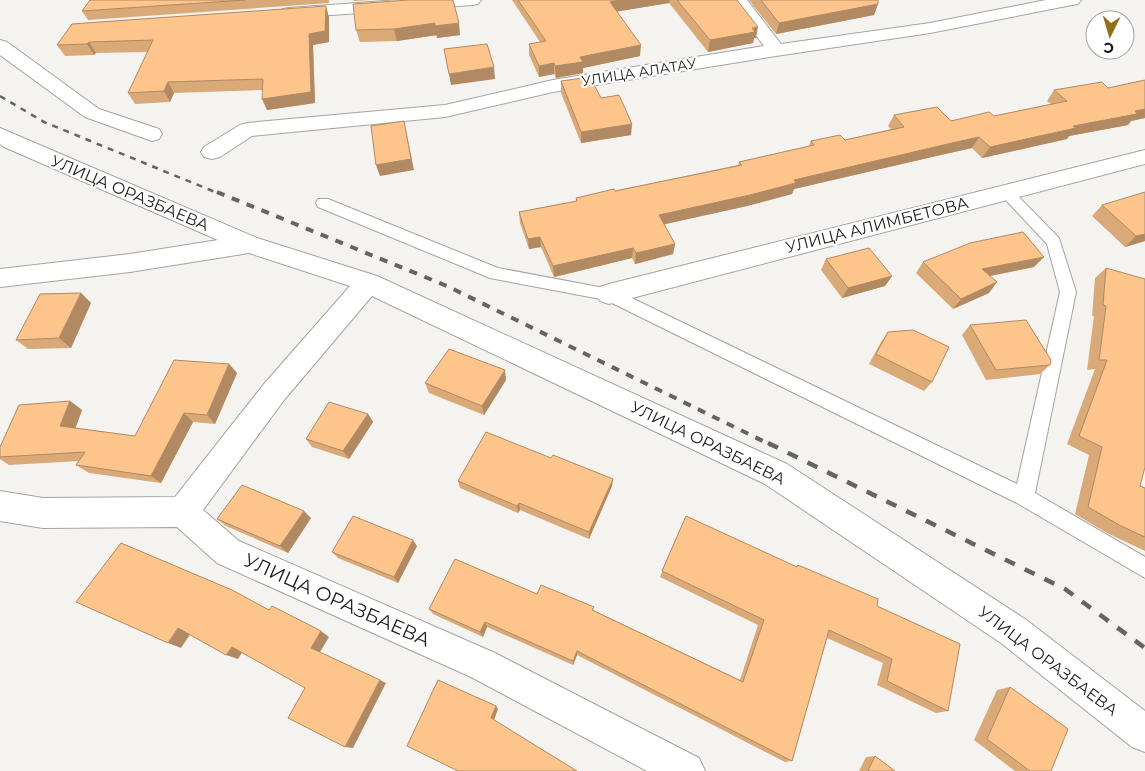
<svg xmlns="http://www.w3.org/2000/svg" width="1145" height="771" font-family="Montserrat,sans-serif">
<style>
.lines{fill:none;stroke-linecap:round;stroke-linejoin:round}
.lane-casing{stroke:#a5a39f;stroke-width:2}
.street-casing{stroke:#a5a39f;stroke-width:2}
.lane{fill:#fff;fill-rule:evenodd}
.street{fill:#fff;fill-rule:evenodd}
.rail-far2{stroke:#656461;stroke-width:2.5;stroke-dasharray:6 6;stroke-linecap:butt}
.rail-far1{stroke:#656461;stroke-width:4;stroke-dasharray:8 8;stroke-linecap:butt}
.rail{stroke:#656461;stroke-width:4.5;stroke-dasharray:11 11;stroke-linecap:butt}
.wall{fill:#daa978}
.shaded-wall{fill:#b18962}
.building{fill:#fdc48c;stroke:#b18962}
.labels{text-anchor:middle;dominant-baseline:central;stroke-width:4.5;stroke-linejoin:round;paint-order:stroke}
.far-street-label{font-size:14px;fill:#191917;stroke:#fff}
.street-label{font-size:16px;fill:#191917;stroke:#fff}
.near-street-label{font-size:19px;fill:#191917;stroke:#fff}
</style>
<rect width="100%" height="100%" fill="#f5f3ef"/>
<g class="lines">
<defs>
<path id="lane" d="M 1006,187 L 1011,189 L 1059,238 L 1076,292 L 1035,493 L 1145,557 L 1145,578 L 1017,503 L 606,300 L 490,278 L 318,207 L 316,203 L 318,199 L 328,199 L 498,268 L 615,290 L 1017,484 L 1060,292 L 1047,244 L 1001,195 L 999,192 L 1001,189 Z"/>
<path id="street" d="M 399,0 L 481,0 L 478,4 L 472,5 L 289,18 L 283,17 L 280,13 L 283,9 L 289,8 Z
M 729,0 L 747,0 L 781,44 L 930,23 L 1046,0 L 1081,0 L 1078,4 L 1072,5 L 930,33 L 776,56 L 553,92 L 445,117 L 252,136 L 220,157 L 212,159 L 204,157 L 201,152 L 204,147 L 240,125 L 247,123 L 445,105 L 553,80 L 764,46 Z
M 0,40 L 7,42 L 99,109 L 159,129 L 162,134 L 159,139 L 152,141 L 85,117 L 0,55 Z
M 0,128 L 257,238 L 377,276 L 787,464 L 1025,619 L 1145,711 L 1145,752 L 1132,747 L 1001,643 L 765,484 L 372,296 L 284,400 L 203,510 L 239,541 L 495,653 L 699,758 L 705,771 L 647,771 L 471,677 L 217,563 L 177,527 L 43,528 L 0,521 L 0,491 L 43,498 L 175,497 L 264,384 L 350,286 L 249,253 L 130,272 L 0,287 L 0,269 L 130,254 L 218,240 L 4,147 L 0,144 Z
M 1145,150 L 1145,164 L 609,304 L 600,301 L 596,294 L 600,287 L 609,284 Z"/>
</defs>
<use href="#lane" class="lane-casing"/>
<use href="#street" class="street-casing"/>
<use href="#lane" class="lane"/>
<use href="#street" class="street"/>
<path class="rail-far2" d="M 0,96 L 44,122 L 220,194"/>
<path class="rail-far1" d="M 217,192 L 447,286 L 771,445"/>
<path class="rail" d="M 768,443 L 1065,589 L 1145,648"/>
</g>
<path class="wall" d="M 90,0 L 329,0 L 329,3 L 88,20 L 82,11 Z
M 353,0 L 373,0 L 354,1 Z
M 408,0 L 460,35 L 437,38 L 437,35 L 397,41 L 360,42 L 356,30 Z
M 512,0 L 737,0 L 756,38 L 754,38 L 753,43 L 708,52 L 669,3 L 617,11 L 640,56 L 583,68 L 583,73 L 556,78 L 554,74 L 539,77 L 529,55 L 529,44 L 540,42 Z
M 749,0 L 878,0 L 878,4 L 874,15 L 776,34 Z
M 329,17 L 329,42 L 313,45 L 315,103 L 267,110 L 263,90 L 174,93 L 170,102 L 135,104 L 128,93 L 148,52 L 96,53 L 94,55 L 65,56 L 57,45 Z
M 1145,80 L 1145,118 L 1131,121 L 1128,125 L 1069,136 L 1067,139 L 982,158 L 972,148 L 945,154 L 794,189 L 792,194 L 747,206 L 664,224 L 675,244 L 673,254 L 635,264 L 632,258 L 554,277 L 541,247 L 529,249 L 520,223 L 519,212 L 576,201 L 576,198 L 615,191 L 738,165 L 739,162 L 809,146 L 811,141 L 845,140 L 891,129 L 888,126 L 894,115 L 951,121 L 994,116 L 1051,104 L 1047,101 L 1054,90 L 1108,88 Z
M 561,81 L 601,98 L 631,135 L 581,143 L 561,93 Z
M 1102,205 L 1145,241 L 1125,247 L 1092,216 Z
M 826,259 L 892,276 L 885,286 L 842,298 L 821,270 Z
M 923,262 L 1034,267 L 990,276 L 989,293 L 953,309 L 916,273 Z
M 1106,268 L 1140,486 L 1145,488 L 1145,551 L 1107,533 L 1075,514 L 1089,455 L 1067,444 L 1095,369 L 1087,370 L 1094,316 L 1092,316 L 1095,278 Z
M 81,293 L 91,303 L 71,348 L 28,349 L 16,340 Z
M 970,325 L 1050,365 L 1040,374 L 986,380 L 962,335 Z
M 888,332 L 932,382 L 924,391 L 869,364 L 881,342 Z
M 229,364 L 237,373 L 215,424 L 193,422 L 161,483 L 89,473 L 76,465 L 79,461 L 9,465 L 0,459 L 0,447 L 70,401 L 82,410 L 75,428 L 135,436 Z
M 506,380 L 484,415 L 429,393 L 425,383 Z
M 368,414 L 373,422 L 349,459 L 312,447 L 306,439 Z
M 458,481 L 612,486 L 589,539 L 520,510 L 518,513 L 460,488 Z
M 686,516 L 796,567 L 798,565 L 877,606 L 948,711 L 936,713 L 877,685 L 883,663 L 827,638 L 792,761 L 785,762 L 577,655 L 573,665 L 487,627 L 483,637 L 433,614 L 429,609 L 537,594 L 594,607 L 593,610 L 740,680 L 758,625 L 660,577 Z
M 311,518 L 288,553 L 226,526 L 217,519 Z
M 417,546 L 398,583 L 338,558 L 332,552 Z
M 1010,687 L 1051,771 L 1015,771 L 974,740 L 997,690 Z
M 875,756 L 895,771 L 859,771 L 866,757 Z"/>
<path class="shaded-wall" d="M 619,0 L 670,0 L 669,3 L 609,13 L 610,2 Z
M 878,4 L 874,15 L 776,34 L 779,23 Z
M 326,6 L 329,17 L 329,42 L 313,45 L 315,103 L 267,110 L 262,99 L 309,34 Z
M 435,23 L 437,35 L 397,41 L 394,29 Z
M 459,23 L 460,35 L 437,38 L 435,26 Z
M 758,27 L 756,38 L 754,38 L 753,43 L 708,52 L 710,40 Z
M 89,42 L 96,53 L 94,55 L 87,44 Z
M 641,45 L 640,56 L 583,68 L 583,73 L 556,78 L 555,66 L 580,57 Z
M 554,63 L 554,74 L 539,77 L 539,66 Z
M 494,67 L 495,79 L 451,85 L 449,74 Z
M 168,82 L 174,93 L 170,102 L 164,91 Z
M 1145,109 L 1145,118 L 1131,121 L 1128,125 L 1069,136 L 1067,139 L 982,158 L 990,147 L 1073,126 Z
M 404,121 L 414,170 L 380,176 L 376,165 Z
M 632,124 L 631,135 L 581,143 L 581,132 Z
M 979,137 L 972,148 L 945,154 L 794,189 L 792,194 L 747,206 L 657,226 L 659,215 L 794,180 L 952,143 Z
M 1145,234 L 1145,241 L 1125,247 L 1136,236 Z
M 540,237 L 541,247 L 529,249 L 528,239 Z
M 675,244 L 673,254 L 635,264 L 636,253 Z
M 633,248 L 632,258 L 554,277 L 553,266 Z
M 1044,257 L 1034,267 L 974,279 L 982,269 Z
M 892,276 L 885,286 L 842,298 L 848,288 Z
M 997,282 L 989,293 L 953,309 L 961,299 Z
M 81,293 L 91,303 L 71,348 L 59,338 Z
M 229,364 L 237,373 L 215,424 L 207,415 Z
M 505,370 L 506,380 L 484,415 L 482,406 Z
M 70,401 L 82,410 L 73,435 L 60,426 Z
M 184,413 L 193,422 L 161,483 L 151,476 Z
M 368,414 L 373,422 L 349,459 L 343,451 Z
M 613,479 L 612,486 L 589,539 L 589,532 Z
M 519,503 L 520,510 L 518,513 L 517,506 Z
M 304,511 L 311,518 L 288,553 L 280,546 Z
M 413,540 L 417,546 L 398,583 L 394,577 Z
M 485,622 L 487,627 L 483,637 L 480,632 Z
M 178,628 L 191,633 L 181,648 L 168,643 Z
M 321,631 L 329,637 L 320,652 L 311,648 Z
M 232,647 L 243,651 L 238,659 L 226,655 Z
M 577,651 L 577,655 L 573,665 L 573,661 Z
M 380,680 L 386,683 L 353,748 L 345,747 Z
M 496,706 L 498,709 L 494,720 L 491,718 Z"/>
<path class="building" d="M 90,0 L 245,0 L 82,11 Z
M 408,0 L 453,0 L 459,23 L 435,26 L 435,23 L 394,29 L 356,30 L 353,4 Z
M 518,0 L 619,0 L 610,2 L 641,45 L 580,57 L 583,62 L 555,66 L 554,63 L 539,66 L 529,44 L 546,41 Z
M 677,0 L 737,0 L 758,27 L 752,28 L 755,32 L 710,40 Z
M 761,0 L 878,0 L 878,4 L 779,23 Z
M 326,6 L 325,31 L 309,34 L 311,92 L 262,99 L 263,79 L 168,82 L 164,91 L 128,93 L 153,40 L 89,42 L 87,44 L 57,45 L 72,24 Z
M 487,44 L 494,67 L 449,74 L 444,49 Z
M 590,77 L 601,98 L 619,95 L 632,124 L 581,132 L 561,81 Z
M 1145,80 L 1145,109 L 1135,111 L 1137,114 L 1073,126 L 1076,128 L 990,147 L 979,137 L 952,143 L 794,180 L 796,183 L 750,195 L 659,215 L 675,244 L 636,253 L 633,248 L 553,266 L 540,237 L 528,239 L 519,212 L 577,201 L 576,198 L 614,189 L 615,191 L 742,165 L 739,162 L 814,145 L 811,141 L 840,135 L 845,140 L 904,127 L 894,115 L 937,107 L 951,121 L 989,112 L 994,116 L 1067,101 L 1054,90 L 1102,82 L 1108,88 Z
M 404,121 L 411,159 L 376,165 L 371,126 Z
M 1145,192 L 1145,234 L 1136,236 L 1102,205 Z
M 1023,232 L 1044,257 L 982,269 L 997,282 L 961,299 L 923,262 L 970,243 Z
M 869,248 L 892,276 L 848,288 L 826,259 Z
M 1106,268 L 1145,279 L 1145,467 L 1140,486 L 1145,488 L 1145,537 L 1121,526 L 1088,507 L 1102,447 L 1079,436 L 1107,360 L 1099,360 L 1106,306 L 1103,305 Z
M 81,293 L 59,338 L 16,340 L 40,294 Z
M 1026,320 L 1051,360 L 1050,365 L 996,370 L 970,325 Z
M 913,330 L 949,347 L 932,382 L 876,354 L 888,332 Z
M 449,349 L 505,370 L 482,406 L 425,383 Z
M 174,360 L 229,364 L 207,415 L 184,413 L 151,476 L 76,465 L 85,452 L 0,457 L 0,447 L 19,405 L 70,401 L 60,426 L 135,436 Z
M 329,402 L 368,414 L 343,451 L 306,439 Z
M 486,432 L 551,458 L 553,455 L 613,479 L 589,532 L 519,503 L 517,506 L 458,481 Z
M 242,485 L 304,511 L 280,546 L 217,519 Z
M 353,516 L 413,540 L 394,577 L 332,552 Z
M 686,516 L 797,567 L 798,565 L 878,599 L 877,606 L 960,644 L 948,711 L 887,681 L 892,659 L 829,630 L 792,761 L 577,651 L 573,661 L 485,622 L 480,632 L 429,609 L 455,559 L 537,594 L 541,585 L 594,607 L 592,610 L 743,682 L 764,620 L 662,571 Z
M 121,543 L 232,590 L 269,610 L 272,606 L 321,631 L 311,648 L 380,680 L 345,747 L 288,718 L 305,688 L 232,647 L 226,655 L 178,628 L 168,643 L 76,602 Z
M 438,680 L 496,706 L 491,718 L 577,771 L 458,771 L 407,746 Z
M 1010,687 L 1068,729 L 1051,771 L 1030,771 L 987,739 Z
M 875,756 L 895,771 L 868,771 Z"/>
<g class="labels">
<g class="far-street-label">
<text transform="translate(639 72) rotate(-9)">УЛИЦА АЛАТАУ</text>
</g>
<g class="street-label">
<text transform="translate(130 193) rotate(23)">УЛИЦА ОРАЗБАЕВА</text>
<text transform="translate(877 225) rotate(-14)">УЛИЦА АЛИМБЕТОВА</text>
<text transform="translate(708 443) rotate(26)">УЛИЦА ОРАЗБАЕВА</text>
<text transform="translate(1048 661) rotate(37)">УЛИЦА ОРАЗБАЕВА</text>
</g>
<g class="near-street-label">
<text transform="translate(337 600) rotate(24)">УЛИЦА ОРАЗБАЕВА</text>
</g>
</g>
<g transform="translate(1110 35) rotate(185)"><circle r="24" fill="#ffffff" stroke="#a3a3a2"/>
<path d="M0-4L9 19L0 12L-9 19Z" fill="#936e16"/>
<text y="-8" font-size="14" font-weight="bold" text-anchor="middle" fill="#191917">С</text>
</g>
</svg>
